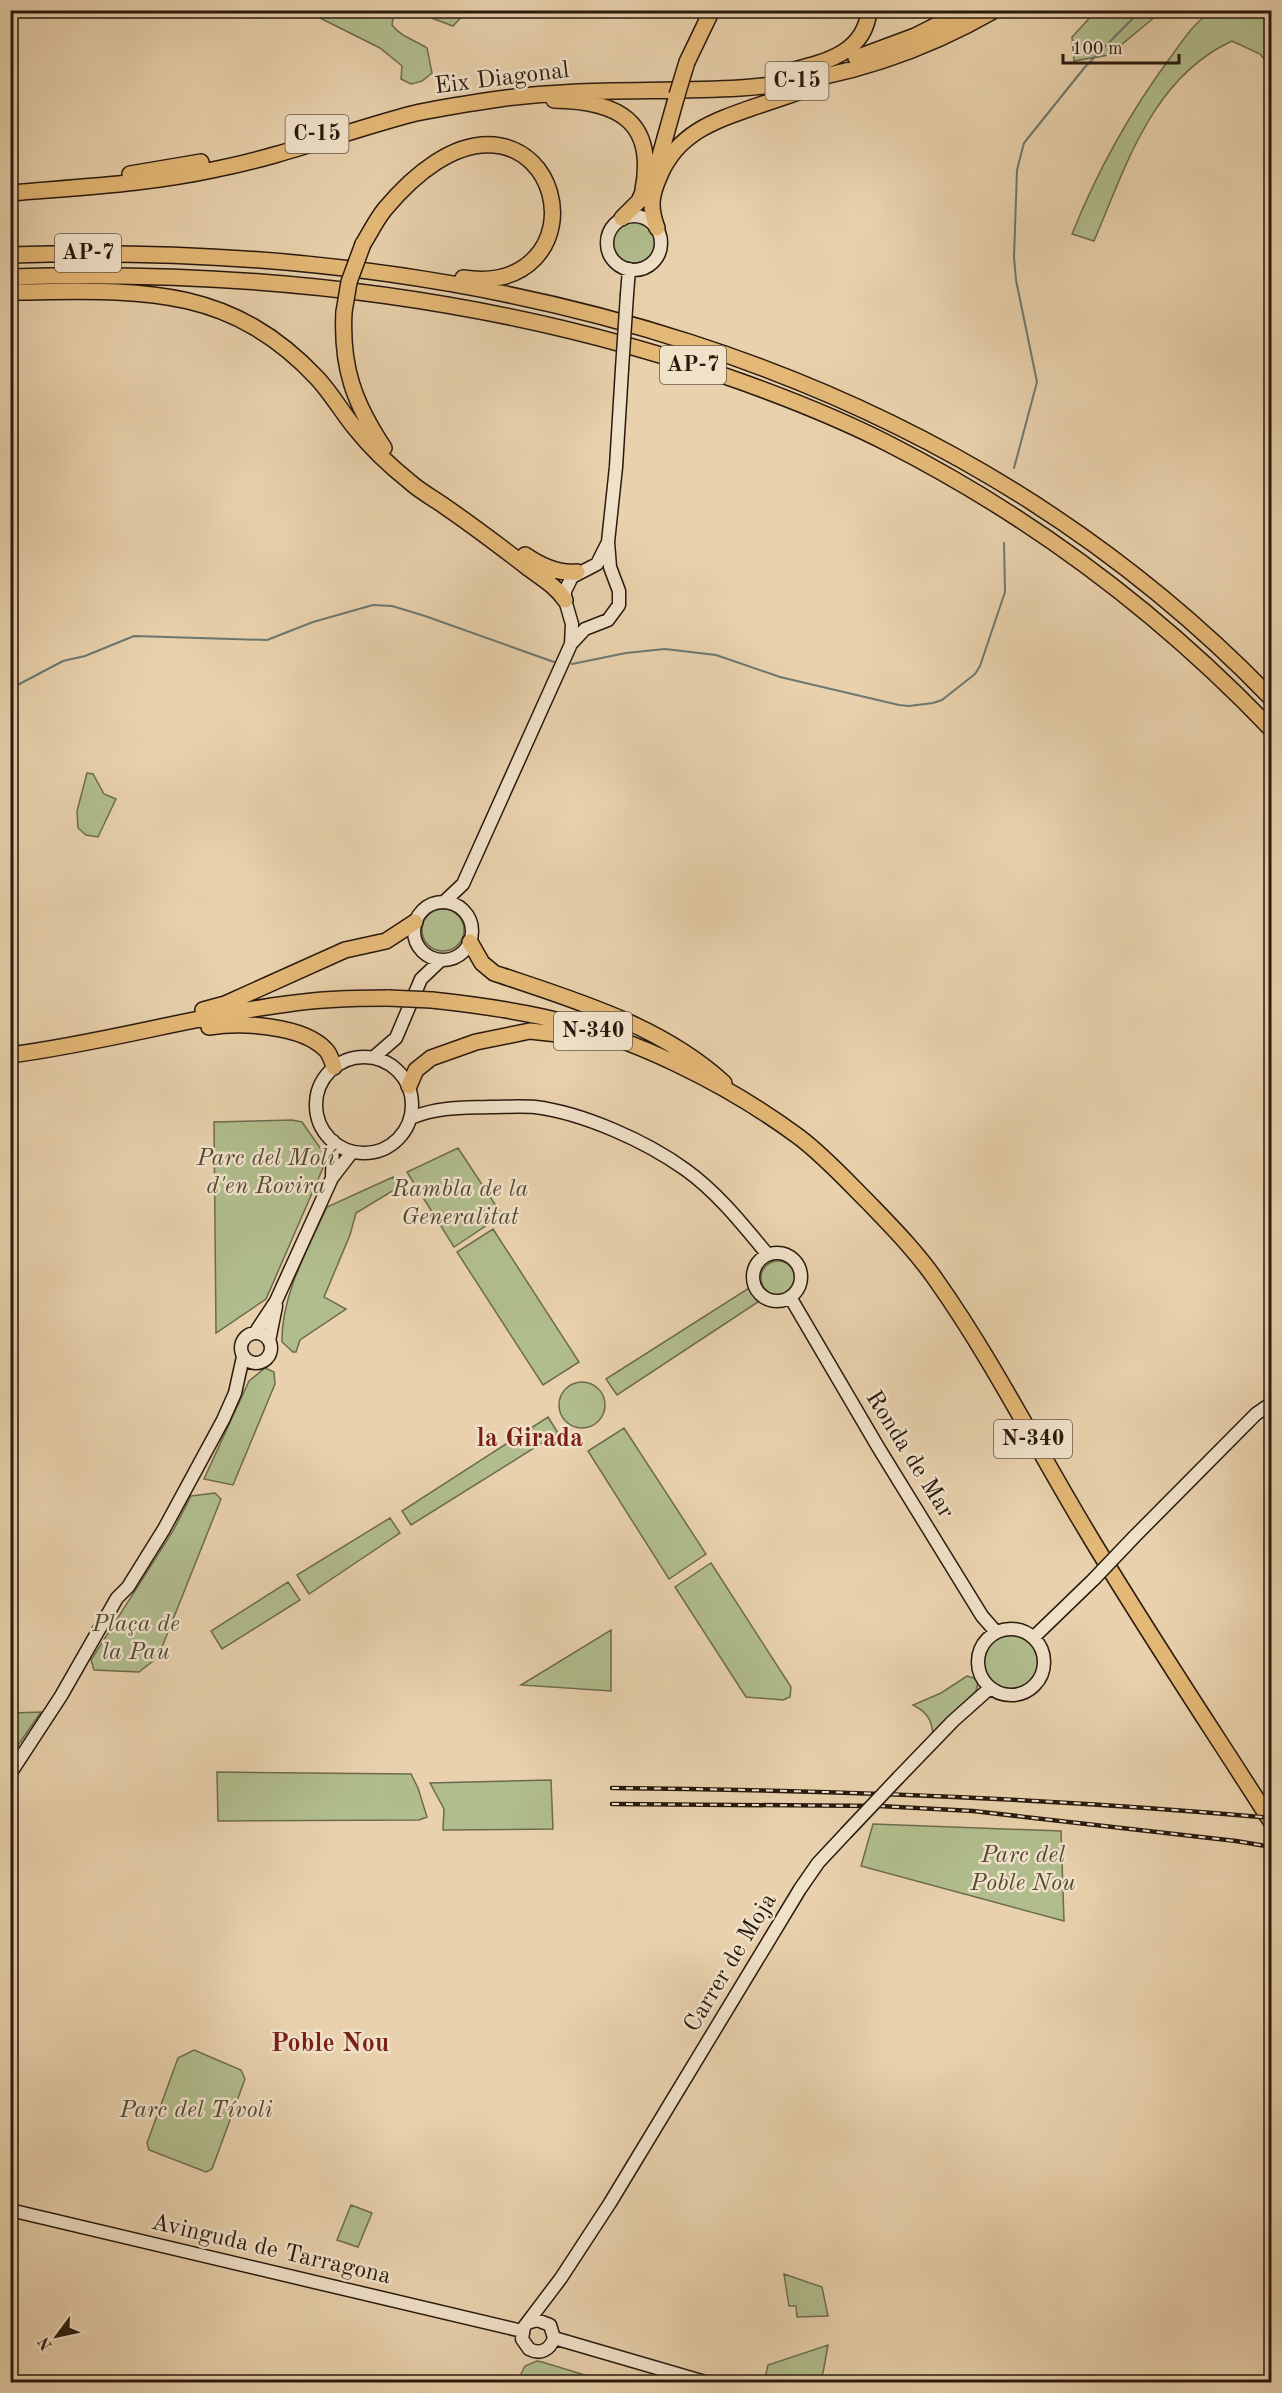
<svg xmlns="http://www.w3.org/2000/svg" width="1282" height="2393" font-family="'Old Standard TT',serif">
<style>
.green{fill:#b1bd8d;stroke:#6d6b4e;stroke-width:1.5}
.lines{fill:none;stroke-linecap:round;stroke-linejoin:round}
.stream{stroke:#6c7770;stroke-width:2}
.secondary-casing{stroke:#29190e;stroke-width:15}
.highway-casing{stroke:#29190e;stroke-width:18}
.secondary{stroke:#f0e1c9;stroke-width:12}
.highway{stroke:#e4b876;stroke-width:15}
.rail-casing{stroke:#29190e;stroke-width:4.5}
.rail{stroke:#f0e1c9;stroke-width:2;stroke-dasharray:7;stroke-linecap:butt}
.secondary-bridge-casing{stroke:#29190e;stroke-width:15;stroke-linecap:butt}
.highway-bridge-casing{stroke:#29190e;stroke-width:18;stroke-linecap:butt}
.secondary-bridge{stroke:#f0e1c9;stroke-width:12}
.highway-bridge{stroke:#e4b876;stroke-width:15}
.labels{text-anchor:middle;dominant-baseline:central;stroke-width:5;stroke-linejoin:round;paint-order:stroke}
.shield{fill:#f0e1c9;stroke:#655546;stroke-width:1.5}
.shield-label{font-size:22px;font-weight:bold;fill:#29190e}
.street-label{font-size:24px;fill:#29190e;stroke:#f0e1c9}
.park-label{font-size:24px;font-style:italic;fill:#524a34;stroke:#f0e1c9}
.neighbourhood-label{font-size:26px;font-weight:bold;fill:#7a1f14;stroke:#f0e1c9}
</style>
<rect width="100%" height="100%" fill="#e8d1ac"/>
<filter id="stains"><feTurbulence type="fractalNoise" baseFrequency=".00333" numOctaves="4"/><feColorMatrix values="0 0 0 0 .2 0 0 0 0 .09 0 0 0 0 .02 0 0 0 .5 -.17"/></filter>
<radialGradient id="worn" r=".72"><stop offset=".6" stop-color="#630" stop-opacity="0"/><stop offset="1" stop-color="#630" stop-opacity=".3"/></radialGradient>
<path class="green" d="M 1097,10 L 1162,10 L 1162,11 L 1109,55 L 1074,61 L 1072,37 Z
M 1212,10 L 1271,11 L 1271,67 L 1260,54 L 1232,41 C 1152,78 1126,166 1094,241 L 1072,234 C 1097,172 1130,112 1170,58 C 1183,40 1194,23 1212,10 Z
M 306,11 L 394,11 L 392,25 C 401,37 415,40 427,48 L 432,73 L 422,81 L 411,84 L 401,79 L 402,66 L 380,48 Z
M 425,11 L 425,10 L 467,11 L 453,26 L 426,16 Z
M613 242a21 21 0 1 1 42 0a21 21 0 1 1-42 0Z
M 87,773 L 93,774 L 104,794 L 116,799 L 98,837 L 86,835 L 78,828 L 77,811 Z
M422 930a21 21 0 1 1 42 0a21 21 0 1 1-42 0Z
M 292,1120 L 302,1122 L 323,1152 L 326,1161 L 266,1299 L 216,1333 L 214,1122 Z
M 458,1148 L 502,1215 L 454,1247 L 407,1172 Z
M 393,1177 L 399,1187 L 356,1213 L 350,1235 L 324,1297 L 346,1309 L 300,1340 L 296,1352 L 293,1352 L 282,1342 C 281,1295 308,1249 327,1207 Z
M 493,1229 L 579,1362 L 543,1385 L 457,1252 Z
M761 1278a17 17 0 1 1 34 0a17 17 0 1 1-34 0Z
M 749,1288 L 758,1302 L 617,1395 L 606,1379 Z
M 265,1368 L 274,1372 L 275,1384 L 233,1485 L 204,1479 L 249,1381 Z
M559 1405a23 23 0 1 1 46 0a23 23 0 1 1-46 0Z
M 548,1417 L 558,1433 L 411,1525 L 402,1511 Z
M 624,1428 L 706,1554 L 669,1579 L 588,1451 Z
M 215,1493 L 221,1499 L 158,1657 L 139,1672 L 94,1670 L 91,1660 L 173,1531 L 191,1496 Z
M 390,1518 L 400,1533 L 309,1594 L 297,1575 Z
M 711,1563 L 791,1687 L 790,1697 L 783,1700 L 746,1697 L 675,1587 Z
M 288,1582 L 300,1600 L 222,1649 L 211,1631 Z
M 611,1630 L 611,1691 L 521,1685 Z
M984 1662a27 27 0 1 1 54 0a27 27 0 1 1-54 0Z
M 967,1676 L 977,1679 L 978,1683 L 976,1691 L 933,1735 C 932,1720 927,1712 913,1705 L 941,1693 Z
M 41,1712 L 14,1751 L 11,1754 L 12,1713 Z
M 217,1772 L 411,1774 L 418,1788 L 427,1817 L 419,1820 L 218,1821 Z
M 551,1780 L 553,1829 L 443,1830 L 444,1809 L 430,1783 Z
M 873,1824 L 1061,1831 L 1064,1921 L 861,1866 Z
M 194,2050 L 241,2070 L 245,2079 L 212,2169 L 206,2172 L 149,2150 L 147,2143 L 178,2058 Z
M 351,2205 L 372,2213 L 358,2247 L 337,2240 Z
M 784,2274 L 822,2287 L 828,2316 L 797,2317 L 796,2306 L 789,2306 Z
M 828,2345 L 823,2373 L 817,2382 L 764,2382 L 768,2365 Z
M 537,2361 L 542,2362 L 588,2376 L 585,2382 L 517,2382 L 525,2366 Z"/>
<g class="lines">
<path class="stream" d="M 1014,468 L 1037,382 L 1016,280 L 1014,257 L 1017,170 L 1024,143 L 1085,67 L 1141,10
M 572,664 L 626,653 L 665,649 L 716,655 L 780,677 L 899,705 L 909,706 L 933,703 L 942,700 L 975,674 L 980,666 L 1005,592 L 1004,543
M 10,689 L 63,661 L 85,656 L 134,636 L 267,640 L 313,622 L 373,605 L 392,606 L 425,616 L 554,662"/>
<defs>
<path id="secondary" d="M607 243a27 27 0 1 1 54 0a27 27 0 1 1-54 0Z
M 627,294 L 629,269
M 571,644 L 572,624 L 565,600 L 565,591 L 572,577 L 597,564 L 607,544
M 444,902 L 463,884 L 571,644 L 585,629 L 608,620 L 619,605 L 619,591 L 610,567 L 608,542 L 616,467 L 622,369
M414 931a29 29 0 1 1 58 0a29 29 0 1 1-58 0Z
M316 1105a48 48 0 1 1 96 0a48 48 0 1 1-96 0Z
M 374,1057 L 396,1038 L 421,979 L 441,960
M 413,1117 C 440,1107 460,1108 489,1107 C 504,1107 520,1106 535,1107 C 583,1113 646,1141 686,1170 C 718,1193 743,1225 768,1255
M 332,1178 L 333,1141
M753 1277a24 24 0 1 1 48 0a24 24 0 1 1-48 0Z
M 790,1297 L 878,1447 L 982,1616 L 996,1632
M241 1348a15 15 0 1 1 30 0a15 15 0 1 1-30 0Z
M 255,1333 L 276,1301 L 332,1178 L 352,1152
M 269,1341 L 276,1306
M 1135,1536 L 1256,1414 L 1272,1403
M978 1662a33 33 0 1 1 66 0a33 33 0 1 1-66 0Z
M 1034,1637 L 1094,1579
M 10,1774 L 61,1696 L 117,1598 L 128,1587 L 164,1529 L 223,1420 L 235,1393 L 243,1357
M 898,1778 L 953,1721 L 990,1688
M 10,2210 L 522,2331
M 527,2323 L 537,2320 L 550,2325 L 554,2338 C 550,2350 540,2355 529,2349 L 522,2339 L 524,2327 L 561,2278 L 610,2203 L 800,1889 L 818,1863 L 846,1833
M 554,2338 L 705,2382"/>
<path id="highway" d="M 856,58 L 915,36 L 967,10
M 687,62 L 712,10
M 778,74 C 815,64 865,58 869,10
M 554,100 C 618,101 656,121 643,190
M 656,170 L 677,95
M 130,174 L 201,162
M 10,193 C 80,187 149,184 217,169 C 283,156 347,131 412,114 C 438,108 465,104 492,100 C 575,87 657,93 740,88 C 830,82 917,55 995,10
M 622,218 L 639,201 L 647,183
M 657,228 C 649,207 651,195 660,175 C 678,133 714,121 754,107 C 776,100 798,92 820,85
M 363,244 C 370,233 376,220 385,209 C 411,178 455,137 501,146 C 551,156 569,222 535,258 C 516,278 489,282 463,278
M 10,255 C 474,240 941,356 1272,699
M 10,277 C 258,269 508,298 742,382 C 792,400 842,420 889,444 C 1032,517 1161,614 1272,730
M 10,292 C 132,291 226,281 317,378 C 331,393 342,412 355,428 C 371,448 390,466 410,482 C 421,492 435,499 447,508 C 475,527 501,547 527,567 C 540,577 556,586 565,600
M 344,312 C 341,367 354,403 384,448
M 525,555 C 541,566 558,574 577,572
M 470,942 L 482,963 L 494,973 C 574,1000 661,1025 724,1083
M 432,1000 C 469,1004 506,1009 543,1017 C 631,1036 726,1083 799,1137 C 824,1156 845,1179 867,1201 C 891,1226 916,1251 936,1280 C 992,1359 1036,1447 1086,1530 C 1145,1629 1210,1726 1272,1823
M 203,1010 L 225,1004 L 345,950 L 386,941 L 415,922
M 209,1027 C 241,1022 303,1025 326,1050 C 330,1054 332,1061 334,1067
M 10,1055 C 104,1043 194,1016 287,1004 C 320,999 354,998 388,998
M 409,1086 L 416,1070 L 431,1058 L 476,1042 L 530,1031 L 585,1037"/>
</defs>
<use href="#secondary" class="secondary-casing"/>
<use href="#highway" class="highway-casing"/>
<use href="#secondary" class="secondary"/>
<use href="#highway" class="highway"/>
<defs>
<path id="rail" d="M 612,1788 C 833,1790 1052,1798 1272,1818
M 612,1804 L 879,1806 L 973,1811 L 1236,1841 L 1272,1847"/>
</defs>
<use href="#rail" class="rail-casing"/>
<use href="#rail" class="rail"/>
<defs>
<path id="secondary-bridge" d="M 622,369 L 627,294
M 1094,1579 L 1135,1536
M 846,1833 L 898,1778"/>
<path id="highway-bridge" d="M 677,95 L 687,62
M 344,312 L 349,282 L 363,244
M 388,998 L 432,1000"/>
</defs>
<use href="#secondary-bridge" class="secondary-bridge-casing"/>
<use href="#highway-bridge" class="highway-bridge-casing"/>
<use href="#secondary-bridge" class="secondary-bridge"/>
<use href="#highway-bridge" class="highway-bridge"/>
</g>
<g class="labels">
<g class="shield">
<rect x="765.5" y="62" width="63" height="38" rx="4.5"/>
<rect x="285.5" y="115" width="63" height="38" rx="4.5"/>
<rect x="55" y="234" width="66" height="38" rx="4.5"/>
<rect x="660" y="346" width="66" height="38" rx="4.5"/>
<rect x="554" y="1012" width="78" height="38" rx="4.5"/>
<rect x="994" y="1420" width="78" height="38" rx="4.5"/>
</g>
<g class="shield-label">
<text x="797" y="81">C-15</text>
<text x="317" y="134">C-15</text>
<text x="88" y="253">AP-7</text>
<text x="693" y="365">AP-7</text>
<text x="593" y="1031">N-340</text>
<text x="1033" y="1439">N-340</text>
</g>
<g class="street-label">
<text transform="translate(502 79) rotate(-7)">Eix Diagonal</text>
<text transform="translate(909 1455) rotate(58)">Ronda de Mar</text>
<text transform="translate(731 1963) rotate(-59)">Carrer de Moja</text>
<text transform="translate(271 2250) rotate(13)">Avinguda de Tarragona</text>
</g>
<g class="park-label">
<text x="266" y="1159">Parc del Molí<tspan x="266" dy="28">d'en Rovira</tspan></text>
<text x="460" y="1190">Rambla de la<tspan x="460" dy="28">Generalitat</tspan></text>
<text x="136" y="1625">Plaça de<tspan x="136" dy="28">la Pau</tspan></text>
<text x="1023" y="1856">Parc del<tspan x="1023" dy="28">Poble Nou</tspan></text>
<text x="196" y="2111">Parc del Tívoli</text>
</g>
<g class="neighbourhood-label">
<text x="530" y="1439">la Girada</text>
<text x="330" y="2044">Poble Nou</text>
</g>
</g>
<rect width="1282" height="2393" fill="none" stroke="#e8d1ac" stroke-width="36"/>
<rect x="12" y="12" width="1258" height="2369" fill="none" stroke="#29190e" stroke-width="3"/>
<rect x="18" y="18" width="1246" height="2357" fill="none" stroke="#29190e" stroke-width="1.5"/>
<g transform="translate(57 2336) rotate(237)" stroke="#f0e1c9" stroke-width="4.5" paint-order="stroke">
<path d="M0-4.5L10 22L0 15L-10 22Z" fill="#29190e"/>
<text y="-9" font-size="16" font-weight="bold" text-anchor="middle" fill="#29190e">N</text>
</g>
<path d="M1063 54v9h116v-9" fill="none" stroke="#29190e" stroke-width="3"/>
<text x="1072" y="54" font-size="18" fill="#29190e" stroke="#f0e1c9" stroke-width="4.5" paint-order="stroke">100 m</text>
<rect width="100%" height="100%" filter="url(#stains)"/>
<rect width="100%" height="100%" fill="url(#worn)"/>
</svg>
